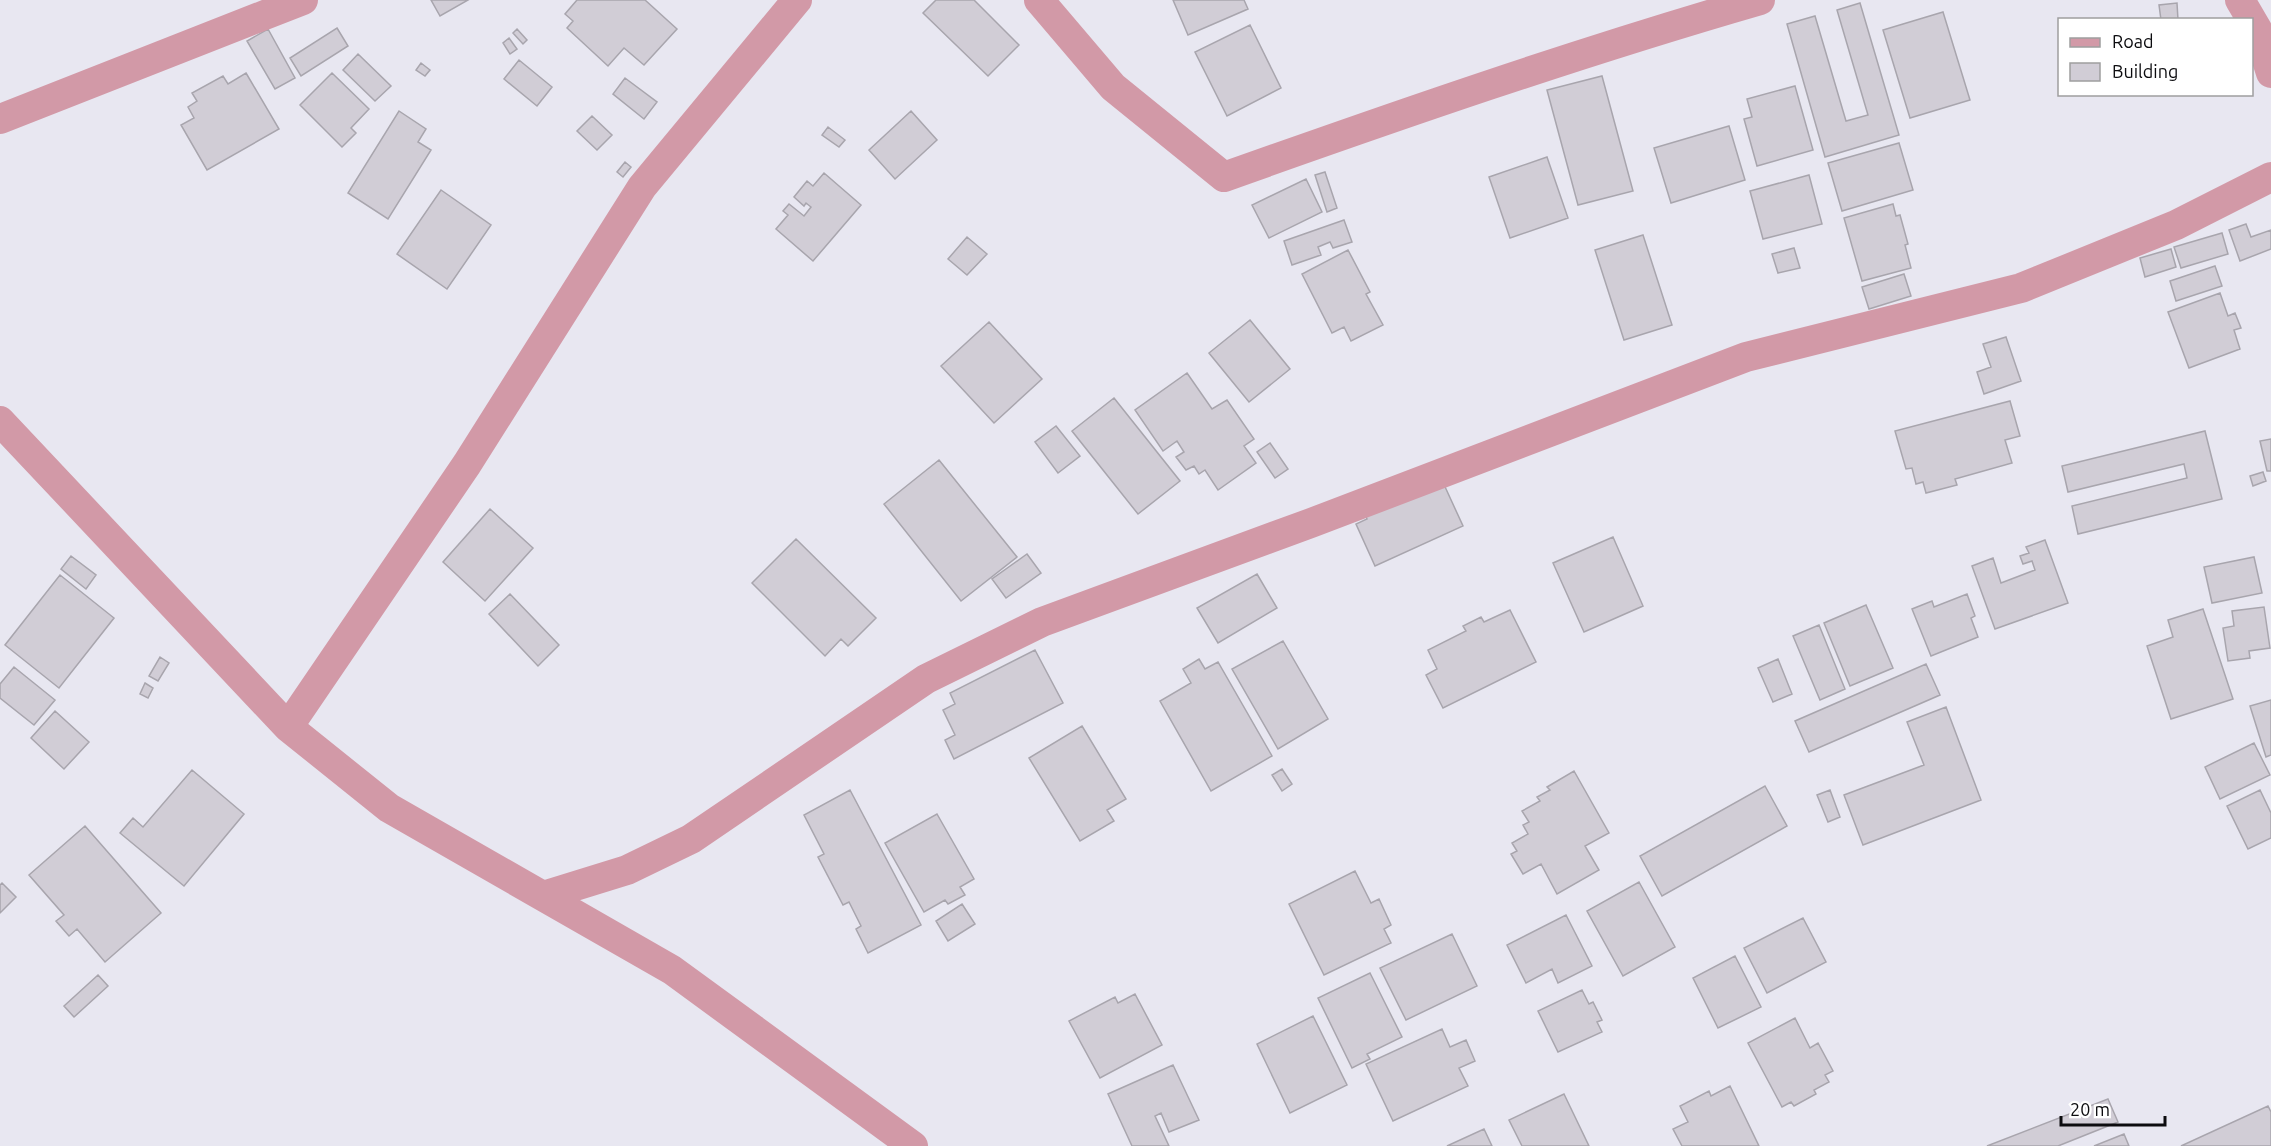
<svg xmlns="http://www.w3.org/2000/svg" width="2271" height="1146" font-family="Ubuntu,sans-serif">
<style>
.building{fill:#d1cdd6;stroke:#a8a5ad;stroke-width:1.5}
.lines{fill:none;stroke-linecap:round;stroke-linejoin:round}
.minor{stroke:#d299a7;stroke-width:30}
</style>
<rect width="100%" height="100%" fill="#e8e7f1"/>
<path class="building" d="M 431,0 L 468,0 L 440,16 Z
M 577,0 L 645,0 L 677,29 L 644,65 L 624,48 L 608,66 L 567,28 L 573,21 L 565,14 Z
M 936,0 L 974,0 L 1019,45 L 988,76 L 923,13 Z
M 1173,0 L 1244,0 L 1248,9 L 1188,35 Z
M 1860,3 L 1899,135 L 1825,157 L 1787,24 L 1815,16 L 1846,121 L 1868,115 L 1837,10 Z
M 2177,3 L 2178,20 L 2161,20 L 2159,5 Z
M 1943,12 L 1970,100 L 1910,118 L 1883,30 Z
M 1250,25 L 1281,88 L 1227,116 L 1195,52 Z
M 337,28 L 348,46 L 301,76 L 290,58 Z
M 268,29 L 295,78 L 275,89 L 247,41 Z
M 517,29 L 527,40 L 523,44 L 513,33 Z
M 509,38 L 517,49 L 510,54 L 503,43 Z
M 358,54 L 391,86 L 375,101 L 343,70 Z
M 519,60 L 552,87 L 537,106 L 504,79 Z
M 421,63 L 430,70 L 425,76 L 416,70 Z
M 246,73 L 279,129 L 207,170 L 181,125 L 194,118 L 188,107 L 197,101 L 192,93 L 223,76 L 228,84 Z
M 332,73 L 369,109 L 351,128 L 356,133 L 342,147 L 300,105 Z
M 1602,76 L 1633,191 L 1578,205 L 1547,90 Z
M 625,78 L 657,102 L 644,119 L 613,94 Z
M 1795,86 L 1813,150 L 1757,166 L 1744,119 L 1752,117 L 1747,99 Z
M 399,111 L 426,129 L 418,142 L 431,150 L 388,219 L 348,193 Z
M 911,111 L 937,140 L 895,179 L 869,150 Z
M 592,116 L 612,135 L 597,150 L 577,131 Z
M 1729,126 L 1745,180 L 1671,203 L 1654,148 Z
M 828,127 L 845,140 L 839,147 L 822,135 Z
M 1899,143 L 1913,190 L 1842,211 L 1828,163 Z
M 1547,157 L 1568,218 L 1510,238 L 1489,177 Z
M 625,162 L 631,167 L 623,177 L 617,172 Z
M 1325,172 L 1337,208 L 1327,212 L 1315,175 Z
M 824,173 L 861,205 L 813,261 L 776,229 L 788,215 L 783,211 L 789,204 L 804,216 L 811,207 L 806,203 L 804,206 L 794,197 L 807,181 L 813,186 Z
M 1809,175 L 1822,224 L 1763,239 L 1750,191 Z
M 1306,179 L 1322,212 L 1269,238 L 1252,205 Z
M 441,190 L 491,225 L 447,289 L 397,254 Z
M 1893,204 L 1896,216 L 1900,215 L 1908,244 L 1905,245 L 1911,268 L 1862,281 L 1844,218 Z
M 1344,220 L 1352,242 L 1333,248 L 1330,242 L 1318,247 L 1321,255 L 1292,265 L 1284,241 Z
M 2246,224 L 2251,237 L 2271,230 L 2271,249 L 2240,261 L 2229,230 Z
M 2222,233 L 2228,254 L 2181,268 L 2174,247 Z
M 1643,235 L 1672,325 L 1624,340 L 1595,250 Z
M 967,237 L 987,254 L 967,275 L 948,259 Z
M 1794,248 L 1800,268 L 1778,273 L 1772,254 Z
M 2171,249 L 2176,267 L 2145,277 L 2140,258 Z
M 1348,250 L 1370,292 L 1366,294 L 1383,325 L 1351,341 L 1344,327 L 1332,333 L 1302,274 Z
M 2215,266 L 2222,286 L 2176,301 L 2170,281 Z
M 1904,274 L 1911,296 L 1869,309 L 1862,287 Z
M 2220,293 L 2228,316 L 2235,313 L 2241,328 L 2234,330 L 2240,349 L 2189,368 L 2168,312 Z
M 1250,320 L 1290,369 L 1249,402 L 1209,353 Z
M 989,322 L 1042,379 L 994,423 L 941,366 Z
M 2006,337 L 2021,381 L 1984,394 L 1977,372 L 1991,367 L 1983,344 Z
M 1187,373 L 1212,409 L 1227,400 L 1254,439 L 1244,446 L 1256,463 L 1218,490 L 1205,470 L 1199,474 L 1194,466 L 1186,470 L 1176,457 L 1184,452 L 1177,441 L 1163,451 L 1135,410 Z
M 1114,398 L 1180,481 L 1138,514 L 1072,431 Z
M 2010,401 L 2020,436 L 2005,440 L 2012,463 L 1955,479 L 1957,485 L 1926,493 L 1923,482 L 1916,484 L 1912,468 L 1906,469 L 1895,431 Z
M 1056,426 L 1080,456 L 1058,473 L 1035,442 Z
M 2205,431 L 2222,499 L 2078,534 L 2072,506 L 2187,478 L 2184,464 L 2068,492 L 2062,466 Z
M 2271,439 L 2271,471 L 2267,471 L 2260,441 Z
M 1270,443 L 1288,469 L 1275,478 L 1257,452 Z
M 939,460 L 1017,557 L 961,601 L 884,504 Z
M 2263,472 L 2266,481 L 2253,486 L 2250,476 Z
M 1441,478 L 1463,526 L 1375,566 L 1356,524 L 1367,519 L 1364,513 Z
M 490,509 L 533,548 L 485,601 L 443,562 Z
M 1613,537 L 1643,606 L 1584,632 L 1553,563 Z
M 796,539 L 876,618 L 848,646 L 841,639 L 825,656 L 752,583 Z
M 2045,540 L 2068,603 L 1995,629 L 1972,566 L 1993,558 L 2001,583 L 2035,570 L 2032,561 L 2023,564 L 2020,556 L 2029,553 L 2026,547 Z
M 1027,554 L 1041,573 L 1006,598 L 992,579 Z
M 71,556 L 96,575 L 86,589 L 61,569 Z
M 2254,557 L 2262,593 L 2212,603 L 2204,567 Z
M 1257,574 L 1277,608 L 1218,643 L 1197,608 Z
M 60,575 L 114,618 L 59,688 L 5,645 Z
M 510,594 L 559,645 L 538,666 L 489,614 Z
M 1967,594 L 1975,616 L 1971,618 L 1978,637 L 1931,656 L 1912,609 L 1932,601 L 1934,607 Z
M 1866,605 L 1893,668 L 1850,686 L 1824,623 Z
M 2264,607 L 2270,648 L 2249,651 L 2250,658 L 2228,661 L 2223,628 L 2234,626 L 2232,611 Z
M 2203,609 L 2233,699 L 2171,719 L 2147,646 L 2173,637 L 2168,620 Z
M 1510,610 L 1536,662 L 1443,708 L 1426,675 L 1437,669 L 1428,650 L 1466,631 L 1463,626 L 1481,617 L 1484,622 Z
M 1819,625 L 1845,689 L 1820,700 L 1793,636 Z
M 1283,641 L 1328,719 L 1278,749 L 1232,669 Z
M 1035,650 L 1063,703 L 954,759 L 945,740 L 955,735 L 943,710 L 955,704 L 950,693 Z
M 160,657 L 169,663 L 158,681 L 149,676 Z
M 1199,659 L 1205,669 L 1218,662 L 1272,756 L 1211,791 L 1160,701 L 1191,683 L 1183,669 Z
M 1778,659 L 1792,694 L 1773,702 L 1758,668 Z
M 1926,664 L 1940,695 L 1809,752 L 1795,721 Z
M 14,667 L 55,700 L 34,725 L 0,698 L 0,684 Z
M 145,683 L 153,688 L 148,698 L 140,694 Z
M 2271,700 L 2271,755 L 2266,757 L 2250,706 Z
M 1946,707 L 1981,800 L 1863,845 L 1844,795 L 1924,765 L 1907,722 Z
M 55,711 L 89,742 L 64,769 L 31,738 Z
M 1082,726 L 1126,799 L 1107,810 L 1114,821 L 1080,841 L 1029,758 Z
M 2254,743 L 2270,775 L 2220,799 L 2205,767 Z
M 1282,769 L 1292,784 L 1282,791 L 1272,775 Z
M 192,770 L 244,814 L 184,886 L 120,833 L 133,818 L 143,827 Z
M 1574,771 L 1609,833 L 1585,846 L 1599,870 L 1557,894 L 1541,864 L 1523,874 L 1511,854 L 1517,851 L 1512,843 L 1528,834 L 1523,825 L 1529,822 L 1522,811 L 1540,801 L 1537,797 L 1550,790 L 1547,787 Z
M 1765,786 L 1787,826 L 1662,896 L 1640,856 Z
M 850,790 L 921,925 L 868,953 L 856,929 L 861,926 L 849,902 L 843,905 L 818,857 L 824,854 L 804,815 Z
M 1830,790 L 1840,817 L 1828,822 L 1817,795 Z
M 2260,790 L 2271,813 L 2271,838 L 2248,849 L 2227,806 Z
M 937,814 L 974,879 L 960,887 L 965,895 L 948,904 L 945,900 L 924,912 L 885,843 Z
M 85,826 L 161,913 L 105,962 L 77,929 L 69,936 L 56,921 L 64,915 L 29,875 Z
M 1355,871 L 1371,903 L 1379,899 L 1391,925 L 1384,929 L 1391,943 L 1324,975 L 1289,904 Z
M 1639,882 L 1675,947 L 1623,976 L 1587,911 Z
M 2,883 L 16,897 L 0,913 L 0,885 Z
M 962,904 L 975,924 L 948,941 L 936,921 Z
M 1566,915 L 1592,966 L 1558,983 L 1552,969 L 1526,983 L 1507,945 Z
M 1803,918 L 1826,962 L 1767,993 L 1744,948 Z
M 1452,934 L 1477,986 L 1406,1020 L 1380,968 Z
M 1735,956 L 1761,1007 L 1718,1028 L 1693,978 Z
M 1370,973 L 1402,1037 L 1367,1054 L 1370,1059 L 1352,1068 L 1318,998 Z
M 98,975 L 108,986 L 74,1017 L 64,1006 Z
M 1582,990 L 1589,1004 L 1593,1002 L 1602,1020 L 1597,1022 L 1602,1032 L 1558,1052 L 1538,1011 Z
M 1135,994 L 1162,1045 L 1100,1078 L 1069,1021 L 1115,997 L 1118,1003 Z
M 1313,1016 L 1347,1085 L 1290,1113 L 1257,1044 Z
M 1795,1018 L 1810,1048 L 1818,1043 L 1833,1071 L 1825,1075 L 1829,1082 L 1814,1090 L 1816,1094 L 1794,1106 L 1791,1102 L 1782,1107 L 1748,1043 Z
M 1442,1029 L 1450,1047 L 1466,1040 L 1475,1061 L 1459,1068 L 1468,1086 L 1393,1121 L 1366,1064 Z
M 1173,1065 L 1199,1120 L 1169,1132 L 1161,1113 L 1155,1116 L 1169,1146 L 1132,1146 L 1108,1094 Z
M 1730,1086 L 1759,1146 L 1682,1146 L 1673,1129 L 1688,1122 L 1680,1106 L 1709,1091 L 1711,1096 Z
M 1564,1094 L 1589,1146 L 1522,1146 L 1509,1120 Z
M 2108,1099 L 2118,1122 L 2058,1146 L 1987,1146 Z
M 2268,1106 L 2271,1112 L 2271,1146 L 2181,1146 Z
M 1484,1129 L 1492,1146 L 1447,1146 Z
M 2124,1134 L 2129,1146 L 2094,1146 Z"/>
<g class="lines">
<path class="minor" d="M 1039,0 L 1113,87 L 1224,177 C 1401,114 1580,52 1760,0
M 2240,0 L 2257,29 L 2271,73
M 0,119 L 303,0
M 0,421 L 288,727 L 389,808 L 672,970 L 913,1146
M 288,727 L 467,464 L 642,187 L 797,0
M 543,896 L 627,870 L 691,839 L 926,679 L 1042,622 L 1311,523 L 1746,357 L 2021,288 L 2176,225 L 2271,177"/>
</g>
<rect x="2058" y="18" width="195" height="78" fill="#ffffff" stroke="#9e9e9f" stroke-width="1.5"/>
<rect x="2070" y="38" width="30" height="9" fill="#d299a7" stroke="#9e9e9f" stroke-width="1.5"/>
<text x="2112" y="48" font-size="18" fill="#0c0c0f">Road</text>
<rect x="2070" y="63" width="30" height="18" fill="#d1cdd6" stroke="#9e9e9f" stroke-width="1.5"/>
<text x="2112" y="78" font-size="18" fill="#0c0c0f">Building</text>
<path d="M2061 1116v9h104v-9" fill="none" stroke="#0c0c0f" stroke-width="3"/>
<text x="2070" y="1116" font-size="18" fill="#0c0c0f" stroke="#ffffff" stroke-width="4.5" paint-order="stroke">20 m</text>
</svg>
